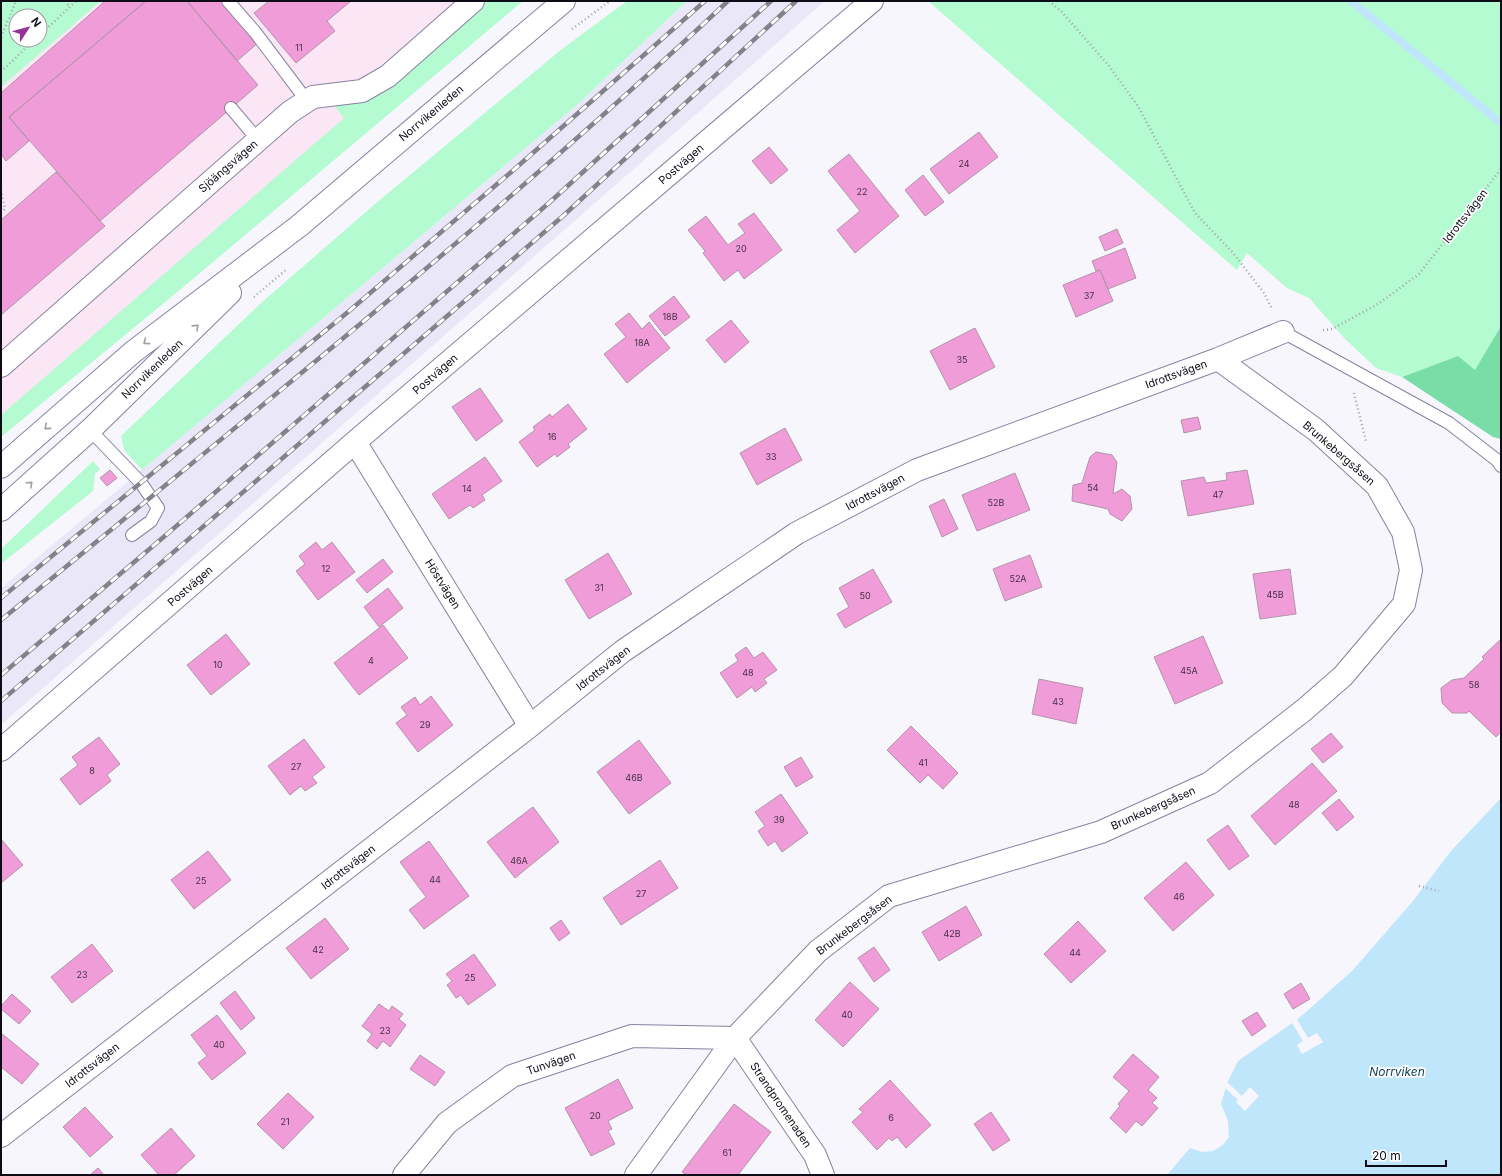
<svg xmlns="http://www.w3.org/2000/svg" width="1502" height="1176" font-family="Inter,sans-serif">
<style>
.commercial{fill:#fbe6f6}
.built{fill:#eae8f8}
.green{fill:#b5fbd2;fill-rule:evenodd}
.forest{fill:#78dda6}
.water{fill:#c0e6fc}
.pier{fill:#f7f6fd}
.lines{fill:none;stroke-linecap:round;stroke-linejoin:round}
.stream{stroke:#c0e6fc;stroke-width:8}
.building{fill:#f09cd8;stroke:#b294a8}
.lane-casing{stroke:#8683a1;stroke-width:14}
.street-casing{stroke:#8683a1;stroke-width:24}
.secondary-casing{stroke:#8683a1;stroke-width:24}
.path{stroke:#a4a2ab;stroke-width:2.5;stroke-dasharray:1 3;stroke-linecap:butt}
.lane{stroke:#fff;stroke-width:12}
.street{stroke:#fff;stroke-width:22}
.secondary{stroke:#fff;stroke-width:22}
.rail-casing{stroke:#83818a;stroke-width:4.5}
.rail{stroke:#fff;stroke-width:3;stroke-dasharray:9;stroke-linecap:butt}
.oneway{stroke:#9f9ea2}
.labels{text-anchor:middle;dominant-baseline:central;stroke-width:3.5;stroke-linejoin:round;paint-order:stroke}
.number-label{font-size:9px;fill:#463047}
.street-label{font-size:11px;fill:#0e0c17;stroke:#fff}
.water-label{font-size:12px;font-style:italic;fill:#0e3d53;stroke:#fff}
</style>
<rect width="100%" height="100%" fill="#f7f6fd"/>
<path class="commercial" d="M 101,1 L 484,1 L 1,433 L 1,84 Z"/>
<path class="built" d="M 687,1 L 825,1 L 1,725 L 1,588 L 578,104 Z"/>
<path class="green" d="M 1,1 L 101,1 L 1,87 ZM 16,16 L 40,16 L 40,40 L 16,40 Z
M 484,1 L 523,1 L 181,289 L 1,437 L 1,415 L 344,118 L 334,105 L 407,67 Z
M 627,1 L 687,1 L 578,104 L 142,470 L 124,450 L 121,436 L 261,303 L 375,204 L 562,49 Z
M 928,1 L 1501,1 L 1501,326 L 1475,370 L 1458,356 L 1402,377 L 1376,368 L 1345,339 L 1309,298 L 1287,288 L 1247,253 L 1237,270 Z
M 93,461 L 100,469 L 95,474 L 93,491 L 1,564 L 1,549 Z"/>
<path class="forest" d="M 1501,326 L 1501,439 L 1493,437 L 1402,377 L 1458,356 L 1475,370 Z"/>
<path class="water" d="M 1501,798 L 1501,1175 L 1167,1175 L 1190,1148 L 1202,1152 L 1213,1151 L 1223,1145 L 1229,1137 L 1228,1121 L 1221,1104 L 1228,1081 L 1238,1061 L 1298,1019 L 1352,971 L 1413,901 L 1451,851 Z"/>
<path class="pier" d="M 1296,1018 L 1308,1038 L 1317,1033 L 1323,1042 L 1302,1054 L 1297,1045 L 1303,1041 L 1291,1021 Z
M 1226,1081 L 1242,1096 L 1250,1087 L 1259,1096 L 1245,1111 L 1236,1102 L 1238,1100 L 1224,1087 Z"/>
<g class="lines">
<path class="stream" d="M 1351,1 L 1501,123"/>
</g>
<path class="building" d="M 105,1 L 146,1 L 9,117 L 29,141 L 6,161 L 1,154 L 1,93 Z
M 146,1 L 187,1 L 258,85 L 100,221 L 9,117 Z
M 187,1 L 224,1 L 259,42 L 237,61 Z
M 269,1 L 351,1 L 327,21 L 335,31 L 296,63 L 254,13 Z
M 979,132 L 998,157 L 949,194 L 930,169 Z
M 769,147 L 788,170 L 771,184 L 752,161 Z
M 849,154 L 899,216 L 855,253 L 837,230 L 860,211 L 828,171 Z
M 56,172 L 105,226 L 1,315 L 1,220 Z
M 923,175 L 944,202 L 925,216 L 905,190 Z
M 754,213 L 782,250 L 744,279 L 738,270 L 724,281 L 703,253 L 705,251 L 688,230 L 706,216 L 728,245 L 745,233 L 738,224 Z
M 1117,229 L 1123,243 L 1105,251 L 1099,237 Z
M 1125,248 L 1136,278 L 1108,289 L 1100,270 L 1096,271 L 1092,261 Z
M 1100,270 L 1113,301 L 1076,317 L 1063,285 Z
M 674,296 L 690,317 L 665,336 L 649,316 Z
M 629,313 L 642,329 L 649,322 L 670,348 L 627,383 L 604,354 L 626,337 L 615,324 Z
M 731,320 L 749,342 L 725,363 L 706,340 Z
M 975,328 L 995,367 L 950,390 L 930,351 Z
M 480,388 L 503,421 L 476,441 L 452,407 Z
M 568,404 L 587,429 L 568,444 L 570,447 L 557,457 L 555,454 L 537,467 L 519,442 L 535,430 L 533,427 L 550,414 L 552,417 Z
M 1198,417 L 1201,429 L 1184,433 L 1181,420 Z
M 785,428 L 802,460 L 757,485 L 740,453 Z
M 1096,452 L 1112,455 L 1117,462 L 1113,494 L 1122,489 L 1130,496 L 1132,509 L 1122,521 L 1110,514 L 1108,509 L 1072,501 L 1073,485 L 1082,483 L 1090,457 Z
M 485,457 L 502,481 L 482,495 L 485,500 L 473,508 L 470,505 L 449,519 L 432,494 Z
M 110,470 L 117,478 L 107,486 L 100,478 Z
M 1247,470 L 1254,504 L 1188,516 L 1181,481 L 1204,477 L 1206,483 L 1227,480 L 1226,473 Z
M 1015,473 L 1030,510 L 977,531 L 962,495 Z
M 944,499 L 958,529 L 942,537 L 929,506 Z
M 316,542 L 322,550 L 332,542 L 355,572 L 318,600 L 296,571 L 305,564 L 299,556 Z
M 608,553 L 632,594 L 589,619 L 565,580 Z
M 1030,555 L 1042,587 L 1005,601 L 993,569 Z
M 383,559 L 393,572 L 367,593 L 356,580 Z
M 873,569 L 892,602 L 845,628 L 837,614 L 849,607 L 839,588 Z
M 1290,569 L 1296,614 L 1260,619 L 1253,574 Z
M 388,588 L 403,608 L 379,627 L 364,607 Z
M 383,625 L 408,658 L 359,695 L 334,663 Z
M 226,634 L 250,664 L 211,695 L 187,665 Z
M 1203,636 L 1223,683 L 1175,704 L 1154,657 Z
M 1501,639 L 1501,732 L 1496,737 L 1469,711 L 1467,713 L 1452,713 L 1442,703 L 1441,688 L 1452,680 L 1464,678 L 1484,659 L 1482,657 Z
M 746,647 L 754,658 L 763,652 L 777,670 L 764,679 L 767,683 L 755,692 L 752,687 L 737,698 L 720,673 L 738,661 L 735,655 Z
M 1039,679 L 1083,688 L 1076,724 L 1032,714 Z
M 431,696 L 453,725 L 418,752 L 396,723 L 407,715 L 401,707 L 415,697 L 420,705 Z
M 911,726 L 958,773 L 943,789 L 928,775 L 920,783 L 887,750 Z
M 1331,733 L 1343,747 L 1323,763 L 1311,749 Z
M 99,737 L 120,764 L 107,775 L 111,781 L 80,805 L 60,779 L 78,765 L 72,757 Z
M 304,739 L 325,767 L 312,777 L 317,783 L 305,791 L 301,786 L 290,795 L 268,766 Z
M 639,740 L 671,783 L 629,814 L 597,772 Z
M 801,757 L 813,777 L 796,787 L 784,767 Z
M 1312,763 L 1337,791 L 1275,845 L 1251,816 Z
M 781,794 L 808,833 L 782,852 L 775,841 L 768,846 L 758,831 L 765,826 L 755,812 Z
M 1339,799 L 1354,817 L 1337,831 L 1322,813 Z
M 533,807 L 559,842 L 515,878 L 487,842 Z
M 1228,825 L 1249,856 L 1229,870 L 1207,840 Z
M 1,839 L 23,865 L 1,883 Z
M 429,841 L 469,896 L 424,929 L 409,910 L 426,897 L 400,862 Z
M 208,851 L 231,880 L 194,909 L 171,880 Z
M 660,860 L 678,888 L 621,925 L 603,898 Z
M 1186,862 L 1214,895 L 1173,931 L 1144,898 Z
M 966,906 L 982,935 L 939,961 L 922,932 Z
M 325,918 L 349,949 L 311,979 L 286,948 Z
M 561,920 L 570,933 L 559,941 L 550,928 Z
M 1078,921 L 1106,951 L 1071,983 L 1044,954 Z
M 92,944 L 113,971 L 72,1003 L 51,977 Z
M 874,947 L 890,970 L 874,982 L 858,958 Z
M 474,954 L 496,985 L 468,1005 L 461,995 L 456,998 L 447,985 L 452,981 L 446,974 Z
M 850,982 L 879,1009 L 843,1047 L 815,1020 Z
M 1301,983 L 1310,999 L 1293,1009 L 1284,994 Z
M 235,991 L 255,1018 L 241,1030 L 220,1003 Z
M 12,994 L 31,1011 L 19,1024 L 1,1009 L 1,1006 Z
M 379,1004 L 389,1011 L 392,1006 L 403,1014 L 399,1019 L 406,1025 L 390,1047 L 383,1041 L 377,1049 L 367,1041 L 372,1034 L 362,1026 Z
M 1257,1012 L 1266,1026 L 1252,1036 L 1242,1021 Z
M 217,1015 L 246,1053 L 212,1080 L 198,1063 L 207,1056 L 191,1035 Z
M 1,1033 L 39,1064 L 22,1084 L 1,1067 Z
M 1133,1054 L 1159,1077 L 1148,1090 L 1157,1098 L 1152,1103 L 1158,1108 L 1142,1126 L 1136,1121 L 1126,1133 L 1110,1118 L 1120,1106 L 1118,1104 L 1129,1091 L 1113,1077 Z
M 420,1055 L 445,1072 L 435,1086 L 410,1069 Z
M 618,1079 L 633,1108 L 608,1121 L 612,1129 L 608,1131 L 615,1144 L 591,1156 L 565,1108 Z
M 890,1080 L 931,1125 L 906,1148 L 897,1137 L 892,1141 L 889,1138 L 877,1150 L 852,1122 L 863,1112 L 859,1109 Z
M 288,1093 L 314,1117 L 283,1149 L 257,1124 Z
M 734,1104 L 771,1132 L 738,1175 L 687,1175 L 682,1172 Z
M 85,1107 L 113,1137 L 90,1157 L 63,1127 Z
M 991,1112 L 1010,1140 L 993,1151 L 974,1124 Z
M 171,1128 L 195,1156 L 174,1175 L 159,1175 L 141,1155 Z
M 98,1168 L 104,1175 L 90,1175 Z"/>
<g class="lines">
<defs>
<path id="lane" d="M 228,1 L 255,32 L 307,101
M 231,108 L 258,140
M 1283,332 L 1449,423 L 1498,461 L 1501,466
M 90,430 L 141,483 L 158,508 L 151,521 L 132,535"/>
<path id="street" d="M 1,366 L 290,112 L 313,97 L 362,91 L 388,76 L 473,1
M 355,442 L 530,726
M 1,750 L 355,442 L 872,1
M 1,1136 L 530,726 L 623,651 L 797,533 L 917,470 L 1218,359 L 1283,332
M 404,1175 L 447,1123 L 512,1076 L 632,1036 L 735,1038 L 815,1155 L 823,1175
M 636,1175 L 735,1038 L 818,951 L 889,896 L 1101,832 L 1210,783 L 1304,710 L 1343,676 L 1404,604 L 1411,570 L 1403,532 L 1377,486 L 1316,430 L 1218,359"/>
<path id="secondary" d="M 1,467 L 133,352 L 299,226 L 564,1
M 1,510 L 90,430 L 230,293"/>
</defs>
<use href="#lane" class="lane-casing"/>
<use href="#street" class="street-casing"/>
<use href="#secondary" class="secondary-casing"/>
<path class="path" d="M 65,1 L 70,7
M 1049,1 L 1061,11 L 1109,66 L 1138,106 L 1195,213 L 1233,253 L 1264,293 L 1272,309
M 572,29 L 610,1
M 40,35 L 76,1
M 1,37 L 16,1
M 1,72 L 34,40
M 1,190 L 5,209 L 1,212
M 254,297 L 287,269
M 1323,330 L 1332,329 L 1378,304 L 1419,274 L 1501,169
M 1354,393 L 1366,441
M 1419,886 L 1439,891"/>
<use href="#lane" class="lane"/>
<use href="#street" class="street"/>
<use href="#secondary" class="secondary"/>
<defs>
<path id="rail" d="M 1,598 L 348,312 L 517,167 L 705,1
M 1,620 C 247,418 496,218 728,1
M 1,675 L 166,535 L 550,202 L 771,1
M 1,701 L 563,216 L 796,1"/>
</defs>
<use href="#rail" class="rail-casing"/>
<use href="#rail" class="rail"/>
</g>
<defs><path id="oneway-chevron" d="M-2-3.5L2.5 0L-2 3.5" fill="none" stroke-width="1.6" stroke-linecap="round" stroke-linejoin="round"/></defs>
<g class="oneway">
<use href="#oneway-chevron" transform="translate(196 327) rotate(-44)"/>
<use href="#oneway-chevron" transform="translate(146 342) rotate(143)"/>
<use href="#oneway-chevron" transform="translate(47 427) rotate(139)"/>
<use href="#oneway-chevron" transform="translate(30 484) rotate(-42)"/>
</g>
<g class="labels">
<g class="number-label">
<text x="299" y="47">11</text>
<text x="964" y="163">24</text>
<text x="862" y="191">22</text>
<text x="741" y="248">20</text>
<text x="1089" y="295">37</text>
<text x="670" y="316">18B</text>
<text x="642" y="342">18A</text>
<text x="962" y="359">35</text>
<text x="552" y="436">16</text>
<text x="771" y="456">33</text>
<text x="1093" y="487">54</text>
<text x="467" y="488">14</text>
<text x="1218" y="494">47</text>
<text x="996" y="502">52B</text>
<text x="326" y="568">12</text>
<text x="1018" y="578">52A</text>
<text x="599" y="587">31</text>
<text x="1275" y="594">45B</text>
<text x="865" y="595">50</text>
<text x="371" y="660">4</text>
<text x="218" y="664">10</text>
<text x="1189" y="670">45A</text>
<text x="748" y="672">48</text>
<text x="1474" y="684">58</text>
<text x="1058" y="701">43</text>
<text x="425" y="724">29</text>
<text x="923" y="762">41</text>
<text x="296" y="766">27</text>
<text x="92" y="770">8</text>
<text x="634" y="777">46B</text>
<text x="1294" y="804">48</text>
<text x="779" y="819">39</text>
<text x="519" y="860">46A</text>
<text x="435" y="879">44</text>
<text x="201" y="880">25</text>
<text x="641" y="893">27</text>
<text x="1179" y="896">46</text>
<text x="952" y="933">42B</text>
<text x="318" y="949">42</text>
<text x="1075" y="952">44</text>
<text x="82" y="974">23</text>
<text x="470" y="977">25</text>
<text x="847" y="1014">40</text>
<text x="385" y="1030">23</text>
<text x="219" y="1044">40</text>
<text x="595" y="1115">20</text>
<text x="891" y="1117">6</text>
<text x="285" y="1121">21</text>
<text x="727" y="1152">61</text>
</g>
<g class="street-label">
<text transform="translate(431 113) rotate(-40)">Norrvikenleden</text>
<text transform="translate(681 164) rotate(-41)">Postvägen</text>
<text transform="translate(228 166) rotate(-41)">Sjöängsvägen</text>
<text transform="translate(1465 216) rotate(-52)">Idrottsvägen</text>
<text transform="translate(152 369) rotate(-44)">Norrvikenleden</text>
<text transform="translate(435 374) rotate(-41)">Postvägen</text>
<text transform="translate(1176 374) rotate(-20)">Idrottsvägen</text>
<text transform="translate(1339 453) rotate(41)">Brunkebergsåsen</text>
<text transform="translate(875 492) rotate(-28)">Idrottsvägen</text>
<text transform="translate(443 584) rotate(58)">Höstvägen</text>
<text transform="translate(190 586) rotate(-41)">Postvägen</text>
<text transform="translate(603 668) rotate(-38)">Idrottsvägen</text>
<text transform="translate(1153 808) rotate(-24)">Brunkebergsåsen</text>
<text transform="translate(348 867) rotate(-38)">Idrottsvägen</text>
<text transform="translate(854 925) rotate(-37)">Brunkebergsåsen</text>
<text transform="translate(551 1063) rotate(-19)">Tunvägen</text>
<text transform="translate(92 1065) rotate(-38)">Idrottsvägen</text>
<text transform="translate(781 1105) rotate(56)">Strandpromenaden</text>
</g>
<g class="water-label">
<text x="1397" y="1071">Norrviken</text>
</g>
</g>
<rect width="1502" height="1176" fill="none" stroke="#0e0c17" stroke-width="4"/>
<g transform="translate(28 28) rotate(54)"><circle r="19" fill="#ffffff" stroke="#9f9ea2"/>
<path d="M0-3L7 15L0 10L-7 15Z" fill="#963399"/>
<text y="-6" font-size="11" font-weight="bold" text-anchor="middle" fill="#0e0c17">N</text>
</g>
<path d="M1366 1160v6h80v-6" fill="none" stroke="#0e0c17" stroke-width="2"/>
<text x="1372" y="1160" font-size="12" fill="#0e0c17" stroke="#ffffff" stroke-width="3" paint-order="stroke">20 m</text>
</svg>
